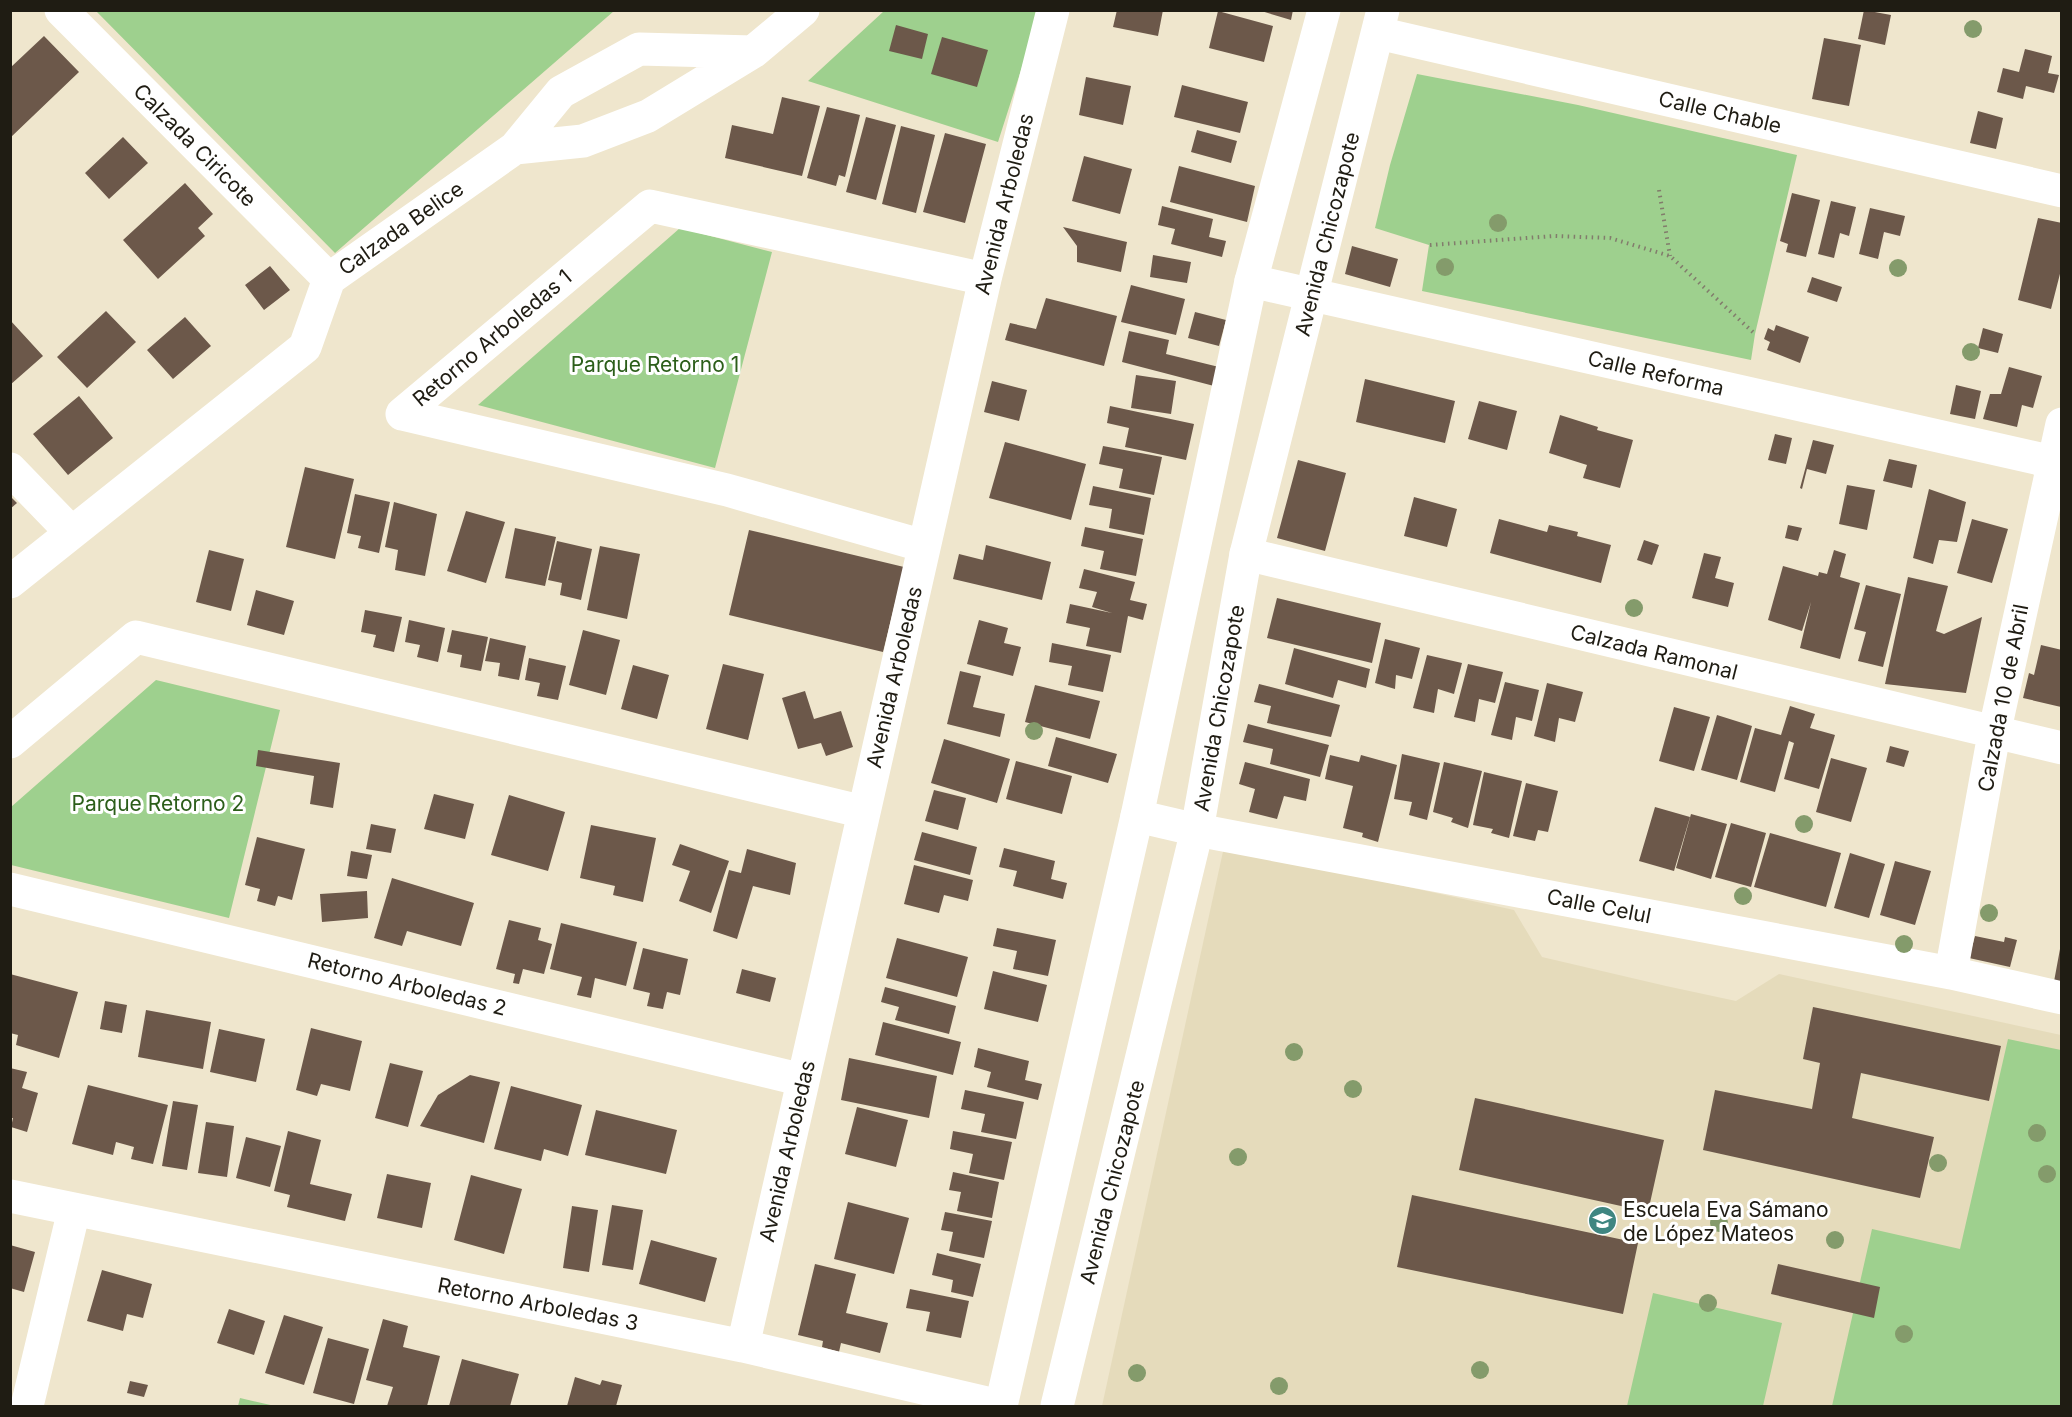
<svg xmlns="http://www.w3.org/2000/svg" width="2072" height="1417" font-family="Inter,sans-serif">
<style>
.built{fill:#e5dbbb}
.green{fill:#9ed08e}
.building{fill:#6c584a}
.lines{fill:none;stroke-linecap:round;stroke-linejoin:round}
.path{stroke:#827c6c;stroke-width:4;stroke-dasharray:1.5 4.5;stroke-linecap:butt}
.minor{stroke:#fff;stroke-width:33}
.major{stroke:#fff;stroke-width:33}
.tree{fill:#849b6b}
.labels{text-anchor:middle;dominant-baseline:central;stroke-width:6;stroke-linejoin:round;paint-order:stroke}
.street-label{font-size:21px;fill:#1f1c13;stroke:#fff}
.park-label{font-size:21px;fill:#2c5e1a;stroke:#fff}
.poi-label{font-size:21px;fill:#1f1c13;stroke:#fff;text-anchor:start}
</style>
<rect width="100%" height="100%" fill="#efe6cd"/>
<path class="built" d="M 1224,847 L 1514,910 L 1542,957 L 1666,986 L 1736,1001 L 1779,974 L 2061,1035 L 2061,1406 L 1102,1406 Z"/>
<path class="green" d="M 96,11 L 614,11 L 335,253 Z
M 884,11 L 1040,11 L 998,142 L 808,81 Z
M 1417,74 L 1578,105 L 1797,155 L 1755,334 L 1751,360 L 1422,291 L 1429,245 L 1375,228 L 1390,165 Z
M 680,228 L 772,252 L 715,468 L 478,405 Z
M 156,680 L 280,710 L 229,918 L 11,865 L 11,807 Z
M 2008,1039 L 2061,1050 L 2061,1406 L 1832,1406 L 1872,1229 L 1960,1249 Z
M 1653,1293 L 1782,1323 L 1763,1406 L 1627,1406 Z
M 240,1398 L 275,1406 L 238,1406 Z"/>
<path class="building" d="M 1117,10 L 1163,10 L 1158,36 L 1113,27 Z
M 1258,10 L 1293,10 L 1291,20 Z
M 1864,10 L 1891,15 L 1885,45 L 1858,39 Z
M 1218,11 L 1273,26 L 1264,62 L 1209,48 Z
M 896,25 L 928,34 L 922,59 L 889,51 Z
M 44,36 L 79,72 L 10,138 L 10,68 Z
M 942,37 L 988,50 L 977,87 L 931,74 Z
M 1824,38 L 1861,45 L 1849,106 L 1812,99 Z
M 2025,49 L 2052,56 L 2048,73 L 2059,75 L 2054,93 L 2026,86 L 2023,99 L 1997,92 L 2003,68 L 2019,72 Z
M 1086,77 L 1131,86 L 1123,125 L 1079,115 Z
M 1182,85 L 1248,102 L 1240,133 L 1174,117 Z
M 782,97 L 820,106 L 802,176 L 725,158 L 732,125 L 773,134 Z
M 827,107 L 860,115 L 845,177 L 839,175 L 836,186 L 807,178 Z
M 1978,111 L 2003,118 L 1996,149 L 1970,143 Z
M 866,117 L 896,125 L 876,200 L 846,192 Z
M 901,126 L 935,135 L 916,213 L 882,204 Z
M 1197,130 L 1237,141 L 1231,163 L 1191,152 Z
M 945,133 L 986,144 L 965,223 L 923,212 Z
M 123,137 L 148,163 L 109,199 L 85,173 Z
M 1084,156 L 1132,169 L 1120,214 L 1072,201 Z
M 1179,166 L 1255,186 L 1247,222 L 1170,202 Z
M 185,183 L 213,214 L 198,228 L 205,236 L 158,279 L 123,240 Z
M 1792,193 L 1820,200 L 1806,257 L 1786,252 L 1788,244 L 1780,241 Z
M 1831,201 L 1856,207 L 1849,236 L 1840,233 L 1834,258 L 1818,254 Z
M 1162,206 L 1213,219 L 1209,237 L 1226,241 L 1222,257 L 1171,244 L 1175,229 L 1158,225 Z
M 1870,208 L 1905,216 L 1900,236 L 1884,232 L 1878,259 L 1859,254 Z
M 2038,218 L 2062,223 L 2062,266 L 2051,309 L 2018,300 Z
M 1063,227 L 1127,242 L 1121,272 L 1077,262 L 1077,246 Z
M 1352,246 L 1398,259 L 1390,287 L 1345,274 Z
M 1153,255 L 1191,262 L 1187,283 L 1150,277 Z
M 270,266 L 290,290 L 264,310 L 245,285 Z
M 1812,277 L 1842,287 L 1837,302 L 1807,292 Z
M 1131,285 L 1185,299 L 1176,335 L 1121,322 Z
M 1046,298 L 1117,316 L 1104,366 L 1005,340 L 1010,323 L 1036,329 Z
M 106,311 L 136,342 L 87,388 L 57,357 Z
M 1195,312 L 1226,320 L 1219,346 L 1188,338 Z
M 185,317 L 211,346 L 173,379 L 147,350 Z
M 10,320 L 43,356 L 10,385 Z
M 1776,325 L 1809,337 L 1800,363 L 1767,350 L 1770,342 L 1764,339 L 1768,328 L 1774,331 Z
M 1983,328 L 2003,334 L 1998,353 L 1978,348 Z
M 1129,331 L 1169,340 L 1166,354 L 1219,367 L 1214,386 L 1122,362 Z
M 2009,367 L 2042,376 L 2033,408 L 2022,405 L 2017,427 L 1983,419 L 1990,394 L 2001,394 Z
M 1136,375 L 1176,381 L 1171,414 L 1131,408 Z
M 1365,379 L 1455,401 L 1445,443 L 1356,422 Z
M 992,381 L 1027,390 L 1019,421 L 984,412 Z
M 1956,385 L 1981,391 L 1975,419 L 1950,414 Z
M 79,396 L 113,438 L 68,475 L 33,434 Z
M 1479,401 L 1517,411 L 1507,450 L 1468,439 Z
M 1110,406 L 1194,424 L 1186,460 L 1125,447 L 1129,428 L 1107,423 Z
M 1560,415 L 1598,427 L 1597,430 L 1633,440 L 1620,488 L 1583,478 L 1587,465 L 1549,453 Z
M 1775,434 L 1792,438 L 1786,464 L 1768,460 Z
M 1813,440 L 1834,445 L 1826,474 L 1807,469 L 1802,489 L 1800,488 Z
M 1005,442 L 1086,464 L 1071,520 L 989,498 Z
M 1103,446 L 1162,457 L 1154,495 L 1119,488 L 1123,469 L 1099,464 Z
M 1889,459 L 1917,465 L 1912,488 L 1883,481 Z
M 1298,460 L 1346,473 L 1325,551 L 1277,538 Z
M 305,467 L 354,479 L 335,559 L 286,547 Z
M 1847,485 L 1875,490 L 1867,530 L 1839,524 Z
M 1093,486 L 1151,498 L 1144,535 L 1109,528 L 1112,509 L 1089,505 Z
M 1929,489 L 1966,502 L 1957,542 L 1939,540 L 1933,564 L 1913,558 Z
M 355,494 L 390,502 L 379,553 L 358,548 L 361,536 L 347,533 Z
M 10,496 L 17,503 L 10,509 Z
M 1414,497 L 1457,509 L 1447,547 L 1404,536 Z
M 394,502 L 437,514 L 425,576 L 395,570 L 398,550 L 385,547 Z
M 466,511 L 505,522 L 486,583 L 447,571 Z
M 1499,519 L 1547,532 L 1549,525 L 1578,532 L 1577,536 L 1611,545 L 1601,583 L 1490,553 Z
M 1972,519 L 2008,529 L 1992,583 L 1957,573 Z
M 1788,525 L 1802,528 L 1798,541 L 1785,538 Z
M 1085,527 L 1143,539 L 1136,576 L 1100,569 L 1104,551 L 1081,546 Z
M 515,528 L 556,537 L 545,586 L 505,578 Z
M 749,530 L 904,567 L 883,652 L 729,615 Z
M 1644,540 L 1659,545 L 1652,565 L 1637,560 Z
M 557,541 L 592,549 L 581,600 L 560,595 L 562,583 L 548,580 Z
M 986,545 L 1051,562 L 1042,600 L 953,579 L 959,554 L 983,560 Z
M 600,546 L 640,554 L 627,619 L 587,610 Z
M 209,550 L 244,559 L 231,611 L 196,602 Z
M 1834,550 L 1846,554 L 1840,577 L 1860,583 L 1840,659 L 1800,648 L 1811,602 L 1802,631 L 1768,620 L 1783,566 L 1818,576 L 1819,572 L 1827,574 Z
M 1704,553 L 1721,557 L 1715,578 L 1734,583 L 1728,607 L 1692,598 Z
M 1084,569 L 1135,582 L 1130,600 L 1147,604 L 1143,620 L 1128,616 L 1121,653 L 1086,646 L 1090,628 L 1066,623 L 1070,604 L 1112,613 L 1092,607 L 1097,592 L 1079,588 Z
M 1908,577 L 1948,586 L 1936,631 L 1944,634 L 1982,617 L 1966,693 L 1885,684 Z
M 1866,585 L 1901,594 L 1883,667 L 1858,661 L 1866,632 L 1854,629 Z
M 256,590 L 294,601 L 284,635 L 247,625 Z
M 1277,598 L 1381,623 L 1372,663 L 1267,638 Z
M 365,610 L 402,617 L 394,652 L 373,647 L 376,635 L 361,632 Z
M 409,620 L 445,628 L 438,662 L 417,657 L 420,645 L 405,642 Z
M 979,620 L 1008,628 L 1004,643 L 1021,647 L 1013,676 L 967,664 Z
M 452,630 L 488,637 L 481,671 L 460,667 L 462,655 L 447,652 Z
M 583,630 L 620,640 L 606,695 L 569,685 Z
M 490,638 L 526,646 L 519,680 L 498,676 L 500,663 L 485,661 Z
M 1385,639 L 1420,648 L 1412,679 L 1396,675 L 1395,689 L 1375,683 Z
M 1052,643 L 1111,655 L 1103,692 L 1068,685 L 1072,666 L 1049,662 Z
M 2041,645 L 2062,650 L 2061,707 L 2023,698 L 2029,673 L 2034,675 Z
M 1294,648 L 1370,669 L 1366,688 L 1338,680 L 1333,698 L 1285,684 Z
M 1427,655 L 1462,663 L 1454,694 L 1438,689 L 1434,713 L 1413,708 Z
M 529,658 L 566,666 L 558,700 L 537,696 L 540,683 L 525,680 Z
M 723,664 L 764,674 L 748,740 L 706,729 Z
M 1468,664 L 1503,672 L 1495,703 L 1479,699 L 1475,722 L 1454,717 Z
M 633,665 L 669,675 L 657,719 L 621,709 Z
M 960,671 L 981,676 L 973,707 L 1005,714 L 1000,737 L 947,724 Z
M 1505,682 L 1539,690 L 1532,721 L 1516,717 L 1512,740 L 1491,735 Z
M 1547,683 L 1583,692 L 1575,722 L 1559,718 L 1555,742 L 1534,736 Z
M 1259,684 L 1340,705 L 1331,737 L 1267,723 L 1271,706 L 1254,702 Z
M 1035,685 L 1100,701 L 1090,739 L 1025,722 Z
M 805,691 L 814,719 L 841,711 L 853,747 L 826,756 L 821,743 L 798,749 L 782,698 Z
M 1790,706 L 1815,714 L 1810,728 L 1835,735 L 1819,789 L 1784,779 L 1794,743 L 1789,741 L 1775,792 L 1740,782 L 1755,728 L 1781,735 Z
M 1674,707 L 1710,717 L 1694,771 L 1659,761 Z
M 1717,715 L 1752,726 L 1737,780 L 1701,770 Z
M 1248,724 L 1329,745 L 1320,777 L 1270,764 L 1273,749 L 1243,742 Z
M 1056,737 L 1117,754 L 1108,783 L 1048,766 Z
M 944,739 L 1010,759 L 997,803 L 931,783 Z
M 1890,746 L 1909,751 L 1904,767 L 1886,762 Z
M 258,750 L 340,763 L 333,808 L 310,804 L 314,776 L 256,766 Z
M 1402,754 L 1440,763 L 1427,820 L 1409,815 L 1412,802 L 1394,799 Z
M 1330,755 L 1359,762 L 1361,755 L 1397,765 L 1378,842 L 1362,837 L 1363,833 L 1343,828 L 1353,786 L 1325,779 Z
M 1831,758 L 1867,768 L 1851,822 L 1816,812 Z
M 1016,761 L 1072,776 L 1062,814 L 1006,799 Z
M 1245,762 L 1310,779 L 1306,801 L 1284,796 L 1277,819 L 1249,812 L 1255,789 L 1239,784 Z
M 1444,762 L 1482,771 L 1468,828 L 1451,822 L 1453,818 L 1433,812 Z
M 1484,772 L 1522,781 L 1509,838 L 1491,833 L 1493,829 L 1473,825 Z
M 1526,783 L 1558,791 L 1548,832 L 1538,830 L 1535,841 L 1513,836 Z
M 934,790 L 966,798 L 958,830 L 925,821 Z
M 434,794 L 474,804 L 465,839 L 424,829 Z
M 509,795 L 565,812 L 548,871 L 491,855 Z
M 1655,807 L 1690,817 L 1674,871 L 1639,861 Z
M 1691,814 L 1727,824 L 1711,879 L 1676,868 Z
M 1731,823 L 1766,833 L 1751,887 L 1715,877 Z
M 371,824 L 396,829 L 391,853 L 366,849 Z
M 591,825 L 656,838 L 643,902 L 613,895 L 615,886 L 580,878 Z
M 922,832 L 977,847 L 970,875 L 914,860 Z
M 1770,833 L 1841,853 L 1826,907 L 1754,887 Z
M 257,837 L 305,849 L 292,900 L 278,896 L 275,906 L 257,901 L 260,889 L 245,885 Z
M 680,844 L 729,861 L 711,913 L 679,901 L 690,871 L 672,865 Z
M 1004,848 L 1055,861 L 1051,879 L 1067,883 L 1063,899 L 1013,886 L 1017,871 L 999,867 Z
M 747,849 L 796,863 L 790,895 L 753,886 L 737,939 L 713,931 L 729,870 L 741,873 Z
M 351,851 L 372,855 L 367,879 L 347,876 Z
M 1850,853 L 1885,864 L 1869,918 L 1834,908 Z
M 1895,861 L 1931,871 L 1915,925 L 1880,915 Z
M 914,865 L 973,880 L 968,901 L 944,895 L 939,913 L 904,904 Z
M 392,878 L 474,903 L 461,946 L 407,931 L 402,946 L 374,938 Z
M 367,891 L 368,918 L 322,922 L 320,894 Z
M 509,920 L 541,928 L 538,940 L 552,944 L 544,974 L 523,969 L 519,984 L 513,983 L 515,974 L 496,969 Z
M 561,923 L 637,942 L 626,986 L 595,978 L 591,998 L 577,995 L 582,977 L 550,969 Z
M 997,928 L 1056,940 L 1048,976 L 1013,969 L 1017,951 L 993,946 Z
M 1975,936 L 2004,942 L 2005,937 L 2017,940 L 2010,967 L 1969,958 Z
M 897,938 L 968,957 L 957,997 L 886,978 Z
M 643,948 L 688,959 L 680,995 L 667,992 L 663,1009 L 647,1006 L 650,993 L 633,989 Z
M 2060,949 L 2062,949 L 2062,989 L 2053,987 Z
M 742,969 L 776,978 L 770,1002 L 736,993 Z
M 993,971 L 1047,985 L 1038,1022 L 984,1009 Z
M 10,974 L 78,992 L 59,1058 L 16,1045 L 18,1035 L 10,1033 Z
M 885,987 L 956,1006 L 949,1034 L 895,1020 L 899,1007 L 881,1002 Z
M 105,1001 L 127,1005 L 122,1033 L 100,1029 Z
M 1813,1007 L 2001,1046 L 1989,1101 L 1861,1073 L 1852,1118 L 1934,1137 L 1920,1198 L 1703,1150 L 1715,1090 L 1812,1109 L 1820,1063 L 1803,1059 Z
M 146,1010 L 211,1022 L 203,1069 L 138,1057 Z
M 883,1022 L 961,1042 L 953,1075 L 875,1055 Z
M 311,1028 L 362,1041 L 350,1091 L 321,1084 L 317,1096 L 296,1090 Z
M 219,1029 L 265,1039 L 256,1082 L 210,1072 Z
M 978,1048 L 1029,1061 L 1025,1080 L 1042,1084 L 1038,1100 L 987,1087 L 991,1072 L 974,1067 Z
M 849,1058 L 937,1076 L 929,1118 L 841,1100 Z
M 390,1063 L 423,1071 L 408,1127 L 375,1118 Z
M 10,1068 L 27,1072 L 22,1088 L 38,1093 L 27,1132 L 11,1127 L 13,1118 L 10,1118 Z
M 470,1075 L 500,1082 L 484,1143 L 420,1126 L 438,1095 Z
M 88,1085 L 168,1105 L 153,1164 L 131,1159 L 134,1147 L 116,1142 L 113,1155 L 72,1144 Z
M 511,1086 L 582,1105 L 568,1156 L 544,1149 L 541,1161 L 494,1149 Z
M 965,1090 L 1024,1102 L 1016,1139 L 981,1132 L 985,1114 L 961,1109 Z
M 1475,1098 L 1664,1140 L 1648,1212 L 1459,1170 Z
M 173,1101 L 198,1105 L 187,1170 L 162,1166 Z
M 857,1107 L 908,1120 L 896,1167 L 845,1154 Z
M 596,1110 L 677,1130 L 666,1174 L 585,1155 Z
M 206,1122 L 234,1126 L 227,1177 L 198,1173 Z
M 288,1131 L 321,1140 L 310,1184 L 352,1194 L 345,1221 L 287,1207 L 290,1195 L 274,1191 Z
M 953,1131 L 1012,1142 L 1004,1180 L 969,1173 L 973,1154 L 950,1149 Z
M 246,1137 L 281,1146 L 270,1187 L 236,1178 Z
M 953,1172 L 999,1182 L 992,1218 L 957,1211 L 961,1192 L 949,1190 Z
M 387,1174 L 431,1183 L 422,1228 L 377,1218 Z
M 471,1175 L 522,1189 L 504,1254 L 454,1240 Z
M 1412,1195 L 1638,1243 L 1623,1314 L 1397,1267 Z
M 848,1202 L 909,1218 L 894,1274 L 834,1259 Z
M 612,1205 L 643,1210 L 633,1270 L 602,1265 Z
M 572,1206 L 598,1210 L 589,1272 L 563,1268 Z
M 945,1212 L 992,1221 L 984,1258 L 949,1251 L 953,1232 L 941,1230 Z
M 651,1240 L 717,1258 L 705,1302 L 639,1284 Z
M 10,1245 L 35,1252 L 24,1292 L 10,1288 Z
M 937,1253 L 981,1264 L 973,1297 L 951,1292 L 953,1280 L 932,1275 Z
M 815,1264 L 856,1274 L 846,1313 L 888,1323 L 880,1353 L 841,1343 L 839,1352 L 822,1347 L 823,1341 L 798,1335 Z
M 1778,1264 L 1880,1287 L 1874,1318 L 1771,1294 Z
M 102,1270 L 152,1284 L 143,1318 L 127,1314 L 123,1331 L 87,1321 Z
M 910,1289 L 969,1301 L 961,1338 L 926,1331 L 930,1312 L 906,1308 Z
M 229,1309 L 265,1321 L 254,1355 L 217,1343 Z
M 284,1315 L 323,1327 L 304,1385 L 265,1373 Z
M 383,1319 L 408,1326 L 403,1347 L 440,1356 L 427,1406 L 387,1406 L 393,1387 L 366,1380 Z
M 328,1338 L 369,1349 L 354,1404 L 313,1393 Z
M 462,1359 L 519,1374 L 510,1406 L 449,1406 Z
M 575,1377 L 600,1385 L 602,1380 L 622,1385 L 616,1406 L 567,1406 Z
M 130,1381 L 148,1385 L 144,1397 L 127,1393 Z"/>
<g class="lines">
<path class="path" d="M 1659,190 L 1670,256
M 1430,245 L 1554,236 L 1610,238 L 1670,256 L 1755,334"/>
<path class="minor" d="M 61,10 L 329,279
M 1378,33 L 2062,191
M 515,148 L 561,92 L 639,49 L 753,52
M 1251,281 L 2062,464
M 402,414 L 650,206 L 985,279
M 402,414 L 727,490 L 924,546
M 10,469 L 71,532
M 1246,554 L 2062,748
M 10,582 L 305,347 L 329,279 L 515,148 L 583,141 L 648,116 L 753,52 L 803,10
M 10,742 L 136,637 L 864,812
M 1137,816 L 1197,830 L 1951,973 L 2062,998
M 10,889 L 803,1080
M 1951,973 L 1994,734 L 2062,424
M 10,1196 L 743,1346 L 1000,1406
M 743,1346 L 985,279 L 1053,10
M 27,1406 L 74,1210"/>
<path class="major" d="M 1001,1406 L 1137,816 L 1251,281 L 1324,10
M 1057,1406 L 1197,830 L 1246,554 L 1383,10"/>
</g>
<g class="tree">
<circle cx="1973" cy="29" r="9"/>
<circle cx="1498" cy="223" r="9"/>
<circle cx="1445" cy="267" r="9"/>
<circle cx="1898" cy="268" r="9"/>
<circle cx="1971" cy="352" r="9"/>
<circle cx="1634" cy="608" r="9"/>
<circle cx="1034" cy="731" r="9"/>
<circle cx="1804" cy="824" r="9"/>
<circle cx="1743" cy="896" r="9"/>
<circle cx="1989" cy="913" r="9"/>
<circle cx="1904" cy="944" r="9"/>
<circle cx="1294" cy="1052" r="9"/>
<circle cx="1353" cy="1089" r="9"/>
<circle cx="2037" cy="1133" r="9"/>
<circle cx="1238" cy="1157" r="9"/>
<circle cx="1938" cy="1163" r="9"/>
<circle cx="2047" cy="1174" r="9"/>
<circle cx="1719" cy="1223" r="9"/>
<circle cx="1835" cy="1240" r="9"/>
<circle cx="1708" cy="1303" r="9"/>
<circle cx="1904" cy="1334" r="9"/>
<circle cx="1480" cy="1370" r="9"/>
<circle cx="1137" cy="1373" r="9"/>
<circle cx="1279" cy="1386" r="9"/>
</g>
<defs>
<symbol id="school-disc" viewBox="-11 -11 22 22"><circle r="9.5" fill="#3f8681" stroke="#fff"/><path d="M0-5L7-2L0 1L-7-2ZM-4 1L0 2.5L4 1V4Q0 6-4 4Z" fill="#fff"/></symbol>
</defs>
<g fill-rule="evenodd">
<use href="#school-disc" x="1586" y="1204" width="33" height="33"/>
</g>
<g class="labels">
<g class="street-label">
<text transform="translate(1720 112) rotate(13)">Calle Chable</text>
<text transform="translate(195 145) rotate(45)">Calzada Ciricote</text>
<text transform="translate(1004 204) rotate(-76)">Avenida Arboledas</text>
<text transform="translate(401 228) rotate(-35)">Calzada Belice</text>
<text transform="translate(1327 234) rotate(-76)">Avenida Chicozapote</text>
<text transform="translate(492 338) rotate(-40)">Retorno Arboledas 1</text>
<text transform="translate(1656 373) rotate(13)">Calle Reforma</text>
<text transform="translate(1654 652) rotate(14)">Calzada Ramonal</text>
<text transform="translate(894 677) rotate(-77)">Avenida Arboledas</text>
<text transform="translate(2003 698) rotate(-79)">Calzada 10 de Abril</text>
<text transform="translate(1219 708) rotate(-80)">Avenida Chicozapote</text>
<text transform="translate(1599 906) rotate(11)">Calle Celul</text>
<text transform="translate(407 984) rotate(14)">Retorno Arboledas 2</text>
<text transform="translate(787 1151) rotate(-77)">Avenida Arboledas</text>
<text transform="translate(1112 1182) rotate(-76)">Avenida Chicozapote</text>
<text transform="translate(538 1304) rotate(11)">Retorno Arboledas 3</text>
</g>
<g class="park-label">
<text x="655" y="364">Parque Retorno 1</text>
<text x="158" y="803">Parque Retorno 2</text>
</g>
<g class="poi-label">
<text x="1623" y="1209">Escuela Eva Sámano<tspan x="1623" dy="24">de López Mateos</tspan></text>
</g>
</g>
<rect width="2072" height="1417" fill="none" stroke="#1f1c13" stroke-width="24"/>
</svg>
